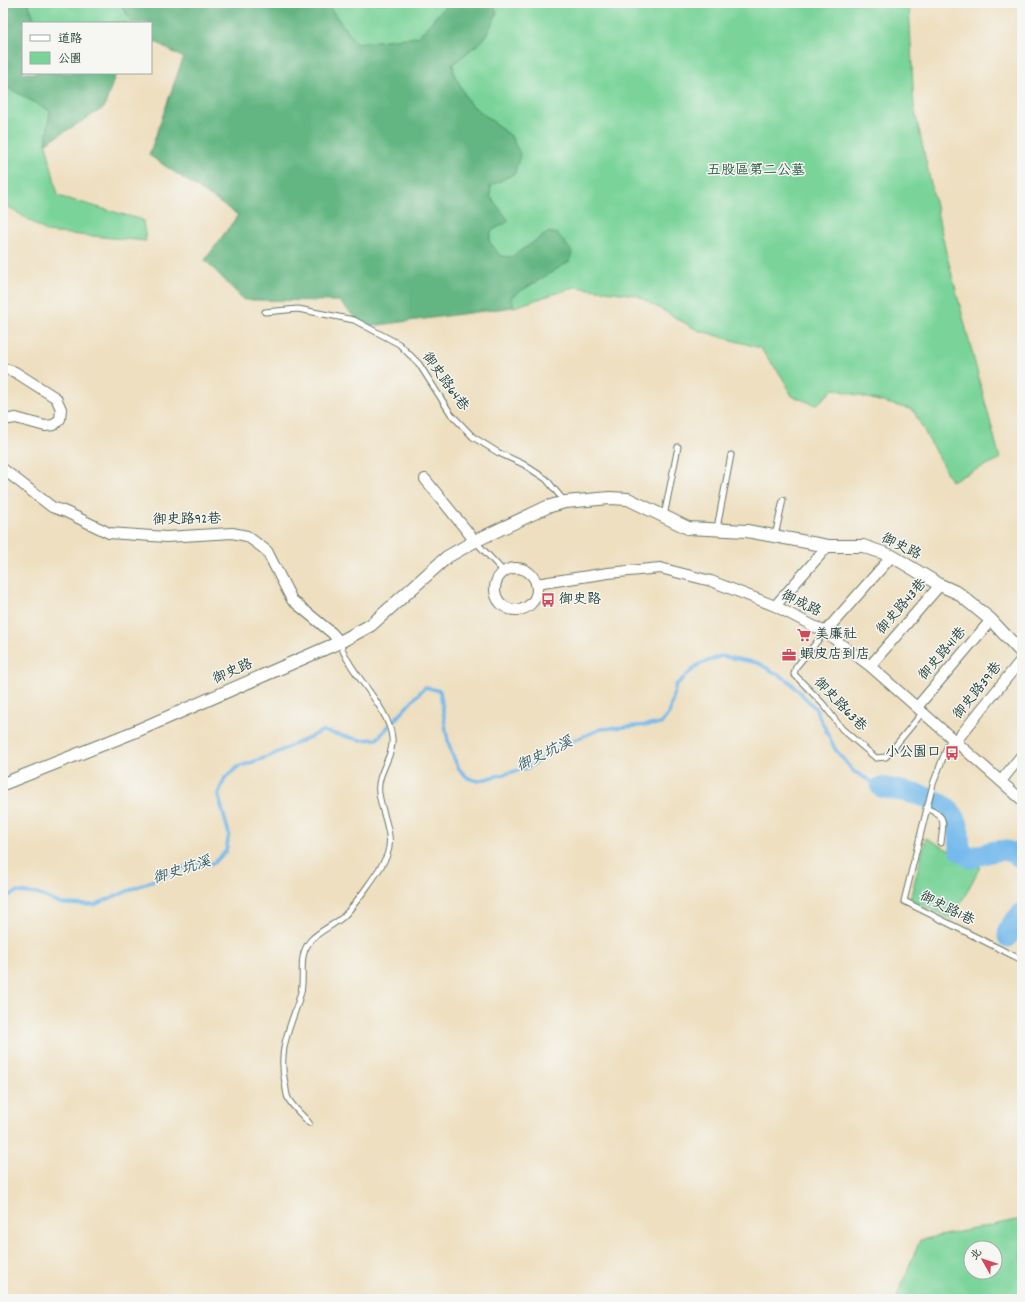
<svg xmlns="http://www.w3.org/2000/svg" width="1025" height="1302" font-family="Dekko,'LXGW WenKai TC',sans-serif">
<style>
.green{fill:#7ad49a;stroke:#4c8867;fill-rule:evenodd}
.forest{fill:#63b682;stroke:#417a5b}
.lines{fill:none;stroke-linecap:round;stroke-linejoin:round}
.stream{stroke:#75baec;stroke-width:3.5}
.river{stroke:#75baec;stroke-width:21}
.service-casing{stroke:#677665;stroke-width:7}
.minor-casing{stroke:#677665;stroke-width:12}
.tertiary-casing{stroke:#677665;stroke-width:14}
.service{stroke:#fff;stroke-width:5}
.minor{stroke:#fff;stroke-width:10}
.tertiary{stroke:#fff;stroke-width:12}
.labels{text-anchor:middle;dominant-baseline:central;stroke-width:3;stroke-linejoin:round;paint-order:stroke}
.park-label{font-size:14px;fill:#315b48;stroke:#f6f6f2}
.street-label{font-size:14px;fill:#1f3d34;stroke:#f6f6f2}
.poi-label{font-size:14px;fill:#1f3d34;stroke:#f6f6f2;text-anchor:start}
.water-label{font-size:15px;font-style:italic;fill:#345c62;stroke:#f6f6f2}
</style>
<rect width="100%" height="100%" fill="#f6f6f2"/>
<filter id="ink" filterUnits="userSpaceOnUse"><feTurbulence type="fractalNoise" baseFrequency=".025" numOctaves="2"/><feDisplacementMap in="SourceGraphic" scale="8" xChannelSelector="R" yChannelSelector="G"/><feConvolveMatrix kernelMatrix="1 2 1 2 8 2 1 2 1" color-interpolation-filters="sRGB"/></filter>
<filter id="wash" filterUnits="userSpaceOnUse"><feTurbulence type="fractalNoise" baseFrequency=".012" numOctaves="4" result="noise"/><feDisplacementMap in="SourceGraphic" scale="16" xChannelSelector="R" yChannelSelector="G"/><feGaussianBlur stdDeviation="0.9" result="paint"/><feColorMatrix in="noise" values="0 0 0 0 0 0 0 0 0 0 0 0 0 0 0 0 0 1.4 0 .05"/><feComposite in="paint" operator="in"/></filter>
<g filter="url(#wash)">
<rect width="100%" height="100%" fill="#eedfc0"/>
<path class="green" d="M 28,3 L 120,3 L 132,23 L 36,23 Z
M 326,3 L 448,3 L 418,37 L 356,43 Z
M 492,3 L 909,3 L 914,107 L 946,252 L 1000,459 L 951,481 L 913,410 L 834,389 L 816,405 L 792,396 L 782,377 L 760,348 L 697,330 L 636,295 L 575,287 L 514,307 L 511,297 L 570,261 L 549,232 L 511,257 L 500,256 L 489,241 L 491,231 L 508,221 L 490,196 L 491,186 L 515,173 L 511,136 L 469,103 L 454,74 L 453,64 L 484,39 L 497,13 Z
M 3,85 L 50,111 L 46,143 L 58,196 L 143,220 L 146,241 L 47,232 L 3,203 Z
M 926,838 L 980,867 L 952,920 L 910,899 Z
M 1022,1219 L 1022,1299 L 896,1299 L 920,1240 ZM 971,1248 L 995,1248 L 995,1272 L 971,1272 Z"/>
<path class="forest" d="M 3,3 L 28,3 L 36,23 L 23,23 L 23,73 L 116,73 L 104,108 L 46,143 L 50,111 L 3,85 Z
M 120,3 L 326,3 L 356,43 L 418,37 L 448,3 L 492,3 L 497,13 L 484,39 L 453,64 L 454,74 L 469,103 L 511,136 L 520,154 L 515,173 L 491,186 L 490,196 L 509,221 L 491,231 L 489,241 L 500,256 L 511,257 L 549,232 L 558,234 L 572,252 L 570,261 L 511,297 L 514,307 L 364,327 L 339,301 L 244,300 L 205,260 L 238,215 L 149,155 L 183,58 L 151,39 L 151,23 L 132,23 Z"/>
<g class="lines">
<path class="stream" d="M 3,898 L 17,892 L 37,894 L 62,904 L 94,905 L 185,867 L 214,863 L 226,851 L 229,834 L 218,794 L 225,778 L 238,767 L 270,756 L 322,731 L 361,740 L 377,739 L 425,687 L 440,691 L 447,736 L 451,752 L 459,769 L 468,778 L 478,781 L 527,768 L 565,744 L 601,729 L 661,724 L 669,713 L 676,685 L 698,665 L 721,656 L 758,663 L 789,681 L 815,708 L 835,749 L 853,771 L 881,787"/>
<path class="river" d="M 881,787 C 906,793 945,794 957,822 C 960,829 959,841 960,850 L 971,858 C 989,852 1006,844 1022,859
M 1008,937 L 1009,928 L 1022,913"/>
</g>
</g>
<g filter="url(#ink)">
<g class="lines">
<defs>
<path id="service" d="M 265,312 L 298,309 L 354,320 L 399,344 L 419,364 L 451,414 L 473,437 L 499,453 L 523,464 L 546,479 L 565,502
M 664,516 L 678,447
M 717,528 L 731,455
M 775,536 L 783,500
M 475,541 L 504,572
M 825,632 L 796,667 L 794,674 L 824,705 L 842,729 L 876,758 L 886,757 L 923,712
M 951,737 L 933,784 L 904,901 L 1022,960
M 926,808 C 948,817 943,822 941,843
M 309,1123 C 303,1115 292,1107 288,1098 C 286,1094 286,1087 285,1083 C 277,1046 292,1026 301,992 C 305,974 297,956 311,940 C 319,931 334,925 343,917 C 353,907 382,868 387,855 C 395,836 381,812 379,793 C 376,773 394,757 392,738 C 389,706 350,675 340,643"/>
<path id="minor" d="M 3,368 L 15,372 L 56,398 L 61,409 L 60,419 L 54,425 L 45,426 L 16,418 L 3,420
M 3,469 L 52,507 L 66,512 L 109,533 L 166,537 L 232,533 L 247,536 L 267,551 L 292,600 L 332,633 L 340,642
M 425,479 L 475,541
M495 589a21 21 0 1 1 42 0a21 21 0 1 1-42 0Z
M 536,584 L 608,573 L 660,568 L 711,581 L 775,606 L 825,632 L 870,666 L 1022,800
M 775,606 L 828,546
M 825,632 L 892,556
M 870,666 L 940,585
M 917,707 L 991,620
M 956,741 L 1022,659
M 1001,781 L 1022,755"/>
<path id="tertiary" d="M 3,784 L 134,732 L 340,642 L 371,625 L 447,557 L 475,541 L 547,507 L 565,502 L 610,498 L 628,499 L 688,528 L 747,531 L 828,546 L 863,546 L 892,556 L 940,585 L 958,593 L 991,620 L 1022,653"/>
</defs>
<use href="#service" class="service-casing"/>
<use href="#minor" class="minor-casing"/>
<use href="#tertiary" class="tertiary-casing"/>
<use href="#service" class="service"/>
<use href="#minor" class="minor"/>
<use href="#tertiary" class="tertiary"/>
</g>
</g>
<defs>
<symbol id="bus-bare" viewBox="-9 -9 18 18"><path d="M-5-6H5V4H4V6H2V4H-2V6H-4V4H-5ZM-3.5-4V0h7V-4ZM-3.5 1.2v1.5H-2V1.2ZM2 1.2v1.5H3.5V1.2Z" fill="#d1495b" stroke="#f6f6f2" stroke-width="2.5" paint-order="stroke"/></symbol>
<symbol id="supermarket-bare" viewBox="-9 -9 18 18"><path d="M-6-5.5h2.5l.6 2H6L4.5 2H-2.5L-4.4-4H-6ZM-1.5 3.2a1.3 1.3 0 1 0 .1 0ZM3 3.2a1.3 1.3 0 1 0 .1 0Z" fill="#d1495b" stroke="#f6f6f2" stroke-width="2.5" paint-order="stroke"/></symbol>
<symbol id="office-bare" viewBox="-9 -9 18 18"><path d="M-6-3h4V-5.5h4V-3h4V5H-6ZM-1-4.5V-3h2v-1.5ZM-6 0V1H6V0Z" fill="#d1495b" stroke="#f6f6f2" stroke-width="2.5" paint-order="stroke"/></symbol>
</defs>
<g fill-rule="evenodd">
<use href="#bus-bare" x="538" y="590" width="20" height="20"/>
<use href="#supermarket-bare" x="794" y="625" width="20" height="20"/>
<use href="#office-bare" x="779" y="645" width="20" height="20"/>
<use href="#bus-bare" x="942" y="743" width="20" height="20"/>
</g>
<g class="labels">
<g class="park-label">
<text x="756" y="171">五股區第二公墓</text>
</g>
<g class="street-label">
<text transform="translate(445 382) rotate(54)">御史路64巷</text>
<text transform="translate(187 520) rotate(-1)">御史路92巷</text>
<text transform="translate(901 547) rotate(26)">御史路</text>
<text transform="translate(801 604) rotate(26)">御成路</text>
<text transform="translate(902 607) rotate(-49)">御史路43巷</text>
<text transform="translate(943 654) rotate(-49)">御史路41巷</text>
<text transform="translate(233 672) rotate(-24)">御史路</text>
<text transform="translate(978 691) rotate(-51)">御史路39巷</text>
<text transform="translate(840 705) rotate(46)">御史路63巷</text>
<text transform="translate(947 909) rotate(27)">御史路1巷</text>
</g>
<g class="poi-label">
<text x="559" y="600">御史路</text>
<text x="815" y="635">美廉社</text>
<text x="800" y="655">蝦皮店到店</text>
<text x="941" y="753" text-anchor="end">小公園口</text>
</g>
<g class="water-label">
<text transform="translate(545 755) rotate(-26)">御史坑溪</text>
<text transform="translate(182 871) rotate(-18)">御史坑溪</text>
</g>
</g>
<rect width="1025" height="1302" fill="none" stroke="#f6f6f2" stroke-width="16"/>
<rect x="22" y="22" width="130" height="52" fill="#f6f6f2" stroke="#a0aca6"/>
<rect x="30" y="35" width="20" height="6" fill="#ffffff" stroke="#a0aca6"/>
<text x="58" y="42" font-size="12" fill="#1f3d34">道路</text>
<rect x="30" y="52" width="20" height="12" fill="#7ad49a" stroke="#a0aca6"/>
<text x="58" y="62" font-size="12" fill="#1f3d34">公園</text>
<g transform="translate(983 1260) rotate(309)"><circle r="19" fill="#f6f6f2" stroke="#a0aca6"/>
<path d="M0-3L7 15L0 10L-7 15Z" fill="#d1495b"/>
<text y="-6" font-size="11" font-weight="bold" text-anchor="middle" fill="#1f3d34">北</text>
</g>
</svg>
